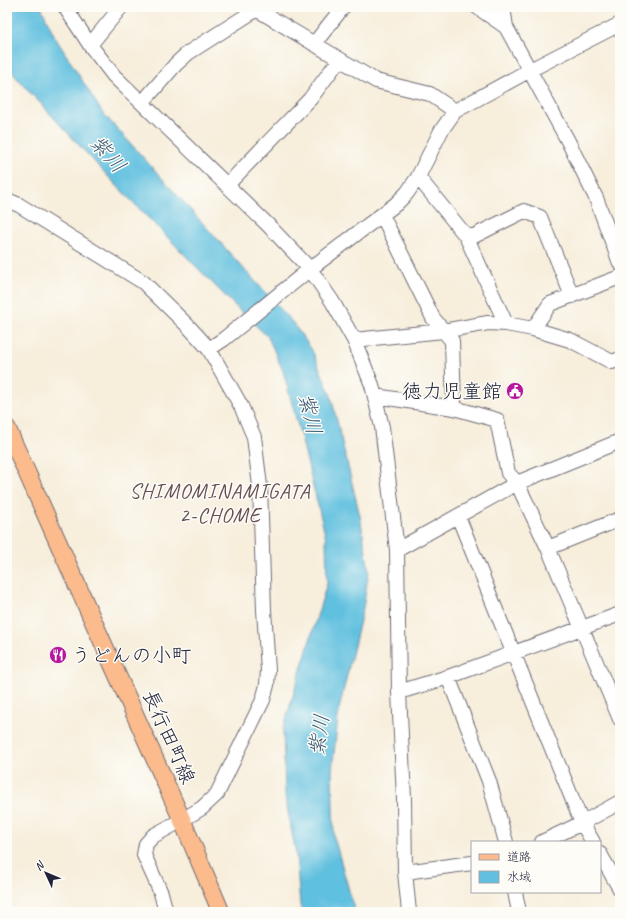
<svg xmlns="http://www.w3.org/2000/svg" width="627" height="919" font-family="Caveat,'Klee One',sans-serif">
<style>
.water{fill:#61c0df;stroke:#42718d}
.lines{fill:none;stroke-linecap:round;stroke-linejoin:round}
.minor-casing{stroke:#6d6973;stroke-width:16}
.major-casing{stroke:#6d6973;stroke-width:19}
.minor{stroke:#fff;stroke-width:14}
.major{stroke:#fbbb8c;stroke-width:17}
.labels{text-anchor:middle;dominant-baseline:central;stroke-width:3;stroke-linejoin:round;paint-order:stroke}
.poi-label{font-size:20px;fill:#22223b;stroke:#fdfcf7;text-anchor:end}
.street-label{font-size:20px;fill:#22223b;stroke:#fdfcf7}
.water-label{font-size:21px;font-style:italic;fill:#385974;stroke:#fdfcf7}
.neighbourhood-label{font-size:21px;letter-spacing:1px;fill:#665055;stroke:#fdfcf7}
</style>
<rect width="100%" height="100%" fill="#fdfcf7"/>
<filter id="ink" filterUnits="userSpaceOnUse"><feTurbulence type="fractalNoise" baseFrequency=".025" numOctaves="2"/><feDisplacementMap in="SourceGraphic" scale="8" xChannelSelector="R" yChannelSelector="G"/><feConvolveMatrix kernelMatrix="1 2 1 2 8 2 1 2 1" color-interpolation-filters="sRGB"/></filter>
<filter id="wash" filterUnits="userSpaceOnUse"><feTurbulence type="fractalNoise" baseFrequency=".012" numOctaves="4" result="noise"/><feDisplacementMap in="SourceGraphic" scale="16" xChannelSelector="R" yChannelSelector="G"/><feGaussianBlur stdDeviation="0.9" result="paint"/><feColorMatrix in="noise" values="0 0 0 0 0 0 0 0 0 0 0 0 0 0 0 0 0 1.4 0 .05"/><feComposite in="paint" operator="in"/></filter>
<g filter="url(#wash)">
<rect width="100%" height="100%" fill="#f7eedb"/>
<path class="water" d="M 7,7 L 41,7 L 55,37 L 102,112 L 293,323 L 312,350 L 331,396 L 360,516 L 369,571 L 363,608 L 339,709 L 332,771 L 334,837 L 355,912 L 301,912 L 300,905 L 296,854 L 285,797 L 283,729 L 327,583 L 326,538 L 301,437 L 283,371 L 268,337 L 231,302 L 116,185 L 15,76 L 7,63 Z"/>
</g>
<g filter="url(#ink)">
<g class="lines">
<defs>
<path id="minor" d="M 65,7 L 90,45 L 114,76 L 268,225 L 310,269 L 332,301 L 354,340 L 372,385 L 382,427 L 397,550 L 399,692 L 404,799 L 405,872 L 409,912
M 253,7 L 376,81 L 430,94 L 455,111
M 477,7 L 506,27
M 503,7 L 506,27 L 568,141 L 596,198 L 620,263
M 314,44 L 343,7
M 90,45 L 121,7
M 142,103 L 176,64 L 188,53 L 257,9
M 418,177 L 466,236 L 474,236 L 524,211 L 540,217 L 572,296
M 227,185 L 310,99 L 339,60
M 7,200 L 19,205 L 143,282 L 189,327 L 209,349 L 241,406 L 254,437 L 260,486 L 264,610 L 268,670 L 267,685 L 263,700 L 217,794 L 202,808 L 182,820 L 153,836 L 146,844 L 144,855 L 161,893 L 166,912
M 382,215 L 433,318 L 452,341 L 454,408
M 466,236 L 506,324
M 533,329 L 550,304 L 620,277
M 354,340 L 443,331 L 488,323 L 506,324 L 533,329 L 570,340 L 612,362 L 620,359
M 209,349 L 224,339 L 310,269 L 396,204 L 407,193 L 418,177 L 441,131 L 455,111 L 530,70 L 620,24
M 375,396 L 454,408 L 497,420 L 508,473 L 517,483 L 548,548 L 620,719
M 458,516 L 582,823 L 593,842
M 548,548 L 620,519
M 397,550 L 517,483 L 620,441
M 448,677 L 489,781 L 506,842
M 399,692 L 448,677 L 620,614
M 542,842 L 582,823 L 620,802
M 600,854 L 620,889
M 405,872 L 472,863
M 515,892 L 519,912"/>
<path id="major" d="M 7,428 L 182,820 L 221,912"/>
</defs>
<use href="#minor" class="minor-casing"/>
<use href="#major" class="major-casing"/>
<use href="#minor" class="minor"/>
<use href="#major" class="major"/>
</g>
</g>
<defs>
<symbol id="civic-disc" viewBox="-11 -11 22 22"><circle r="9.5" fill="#b5179e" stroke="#fdfcf7"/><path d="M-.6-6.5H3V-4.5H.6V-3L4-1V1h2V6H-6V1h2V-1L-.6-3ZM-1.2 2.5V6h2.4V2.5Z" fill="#fff"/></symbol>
<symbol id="restaurant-disc" viewBox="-11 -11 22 22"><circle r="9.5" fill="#b5179e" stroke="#fdfcf7"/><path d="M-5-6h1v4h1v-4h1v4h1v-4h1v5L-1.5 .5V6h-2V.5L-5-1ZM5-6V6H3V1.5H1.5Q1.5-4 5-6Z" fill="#fff"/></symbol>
</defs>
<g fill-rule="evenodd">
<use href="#civic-disc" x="505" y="381" width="20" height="20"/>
<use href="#restaurant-disc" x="48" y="645" width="20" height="20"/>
</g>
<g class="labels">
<g class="poi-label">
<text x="502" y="391">徳力児童館</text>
<text x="71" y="655" text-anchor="start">うどんの小町</text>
</g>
<g class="street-label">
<text transform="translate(169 737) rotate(66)">長行田町線</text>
</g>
<g class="water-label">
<text transform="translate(108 154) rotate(48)">紫川</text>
<text transform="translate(310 414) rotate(77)">紫川</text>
<text transform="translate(319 735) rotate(-82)">紫川</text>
</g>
<g class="neighbourhood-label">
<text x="220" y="491">SHIMOMINAMIGATA<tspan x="220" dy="24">2-CHOME</tspan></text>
</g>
</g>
<rect width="627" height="919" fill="none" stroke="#fdfcf7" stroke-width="24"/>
<rect x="471" y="841" width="130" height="52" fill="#fdfcf7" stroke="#a5a5ac"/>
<rect x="479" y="854" width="20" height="6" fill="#fbbb8c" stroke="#a5a5ac"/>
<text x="507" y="861" font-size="12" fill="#22223b">道路</text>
<rect x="479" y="871" width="20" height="12" fill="#61c0df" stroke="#a5a5ac"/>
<text x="507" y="881" font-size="12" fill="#22223b">水域</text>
<g transform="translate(46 873) rotate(314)" stroke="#fdfcf7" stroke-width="3" paint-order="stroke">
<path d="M0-3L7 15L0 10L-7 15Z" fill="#22223b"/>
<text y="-6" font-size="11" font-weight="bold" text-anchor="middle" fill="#22223b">N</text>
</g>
</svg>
